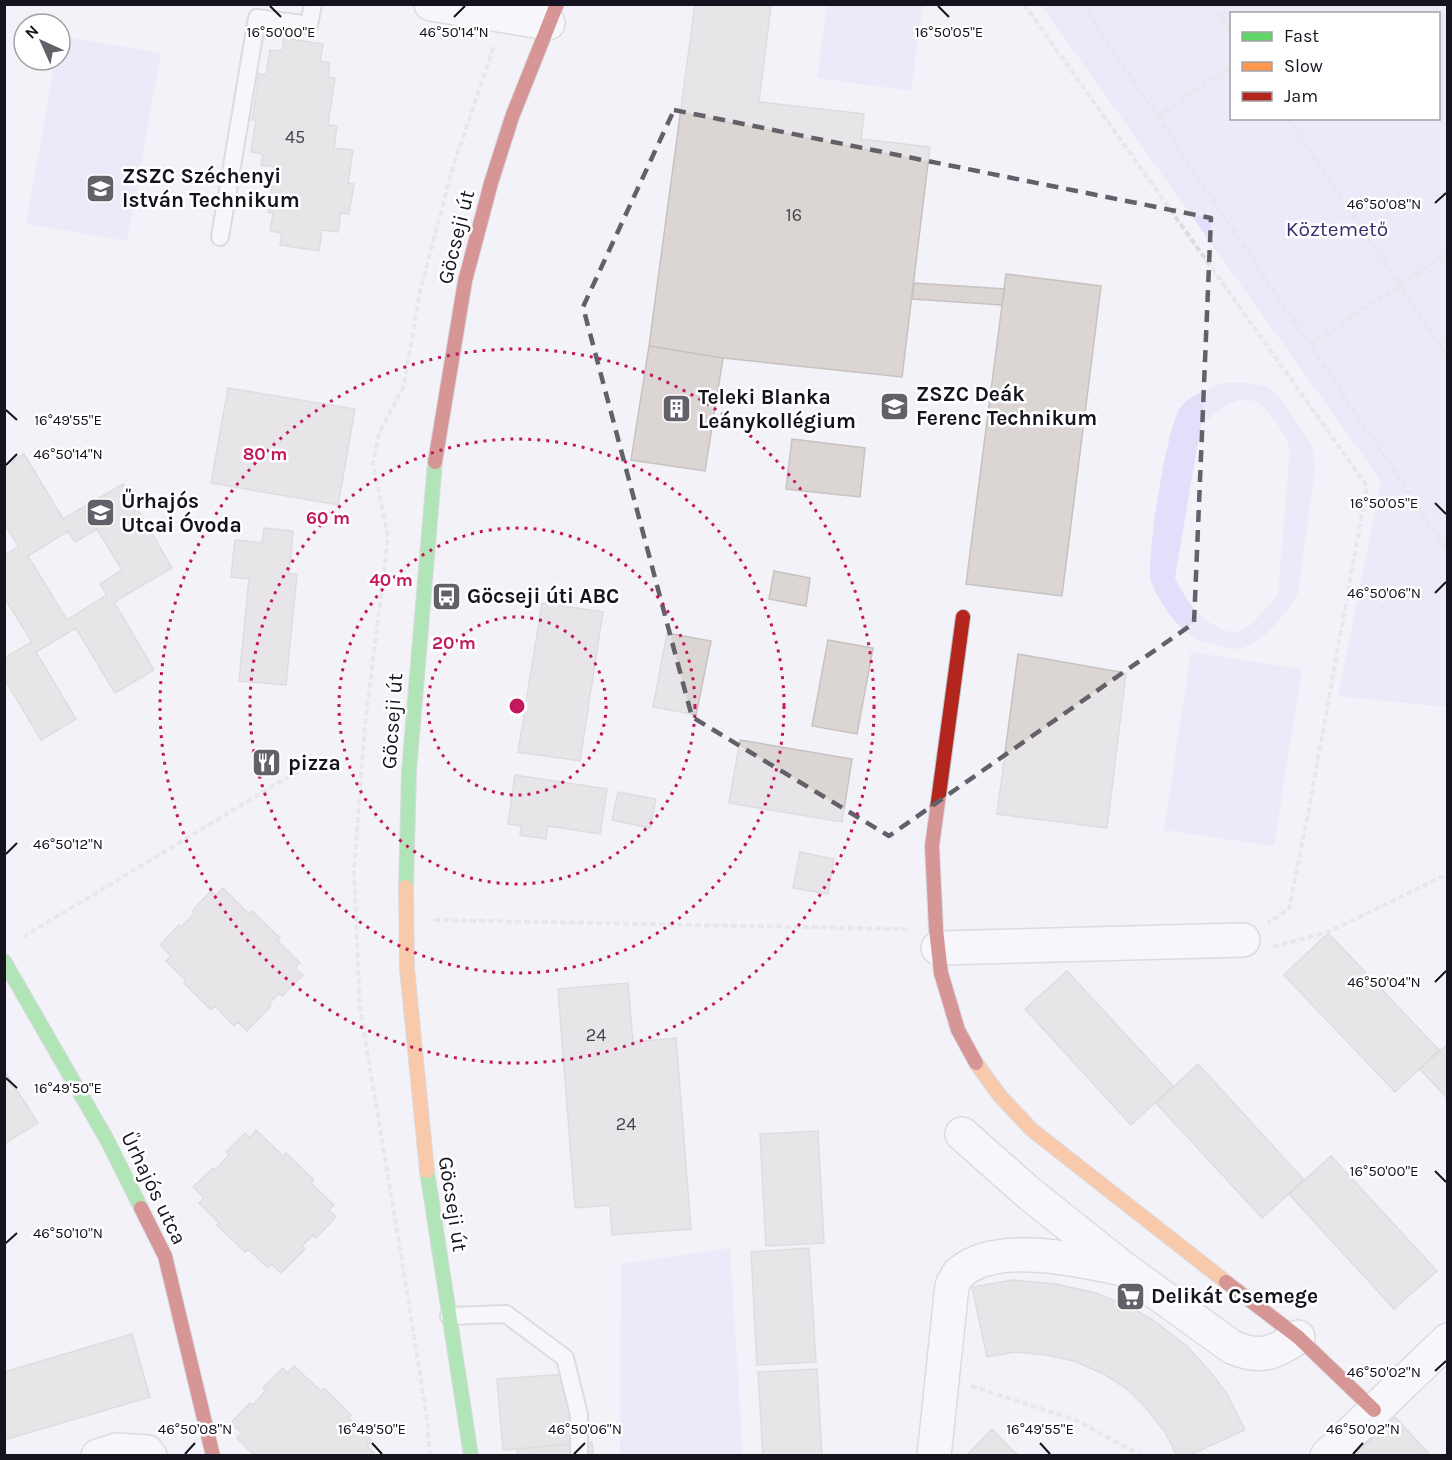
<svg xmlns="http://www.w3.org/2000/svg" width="1452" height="1460" font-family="Karla,sans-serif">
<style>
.green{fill:#e3dffb;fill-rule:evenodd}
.building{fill:#dbd6d4;stroke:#c7c2c0;stroke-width:1.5;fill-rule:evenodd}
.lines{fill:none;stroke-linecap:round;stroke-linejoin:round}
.lane-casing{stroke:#bfbec7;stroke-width:20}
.street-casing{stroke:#bfbec7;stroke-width:36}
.fast-casing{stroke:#bfbec7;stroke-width:16}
.slow-casing{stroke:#bfbec7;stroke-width:16}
.jam-casing{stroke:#bfbec7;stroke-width:16}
.path{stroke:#dcdcde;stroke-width:4;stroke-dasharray:6 3;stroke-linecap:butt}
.lane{stroke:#fdfdfe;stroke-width:16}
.street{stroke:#fdfdfe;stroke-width:33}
.fast{stroke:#63d668;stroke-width:14}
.slow{stroke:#ff974d;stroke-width:14}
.jam{stroke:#b3261e;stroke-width:14}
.marked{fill:none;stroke:#62616a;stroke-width:4.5;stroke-dasharray:12 8;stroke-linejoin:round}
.ticks{fill:none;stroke:#15131e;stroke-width:2}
.ring{fill:none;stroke:#c2185b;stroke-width:3;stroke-dasharray:3 6}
.labels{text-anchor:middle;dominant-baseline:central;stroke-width:5;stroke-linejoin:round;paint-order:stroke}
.number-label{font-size:18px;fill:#46444c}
.poi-label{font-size:21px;font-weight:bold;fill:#15131e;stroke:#fff;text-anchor:start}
.park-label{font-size:21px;fill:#3c2b6d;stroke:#fff}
.street-label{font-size:21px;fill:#15131e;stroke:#fff}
.ticks-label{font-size:15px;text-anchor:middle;fill:#15131e;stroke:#fff;stroke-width:5;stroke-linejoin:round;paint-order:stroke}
.centre{fill:#c2185b;stroke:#fff;stroke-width:3}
.ring-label{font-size:18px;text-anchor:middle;font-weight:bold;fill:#c2185b;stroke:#fff;stroke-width:5;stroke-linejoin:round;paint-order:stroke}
</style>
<rect width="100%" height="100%" fill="#f2f2f8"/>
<path class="green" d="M 827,5 L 923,5 L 911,91 L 817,78 Z
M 1041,5 L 1447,5 L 1447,707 L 1338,696 L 1381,481 ZM 1232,14 L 1438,14 L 1438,118 L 1232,118 Z
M 60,36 L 161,53 L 127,241 L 26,224 L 55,60 L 60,60 Z
M 1222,383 L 1245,383 L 1267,386 L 1280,398 L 1312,445 L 1315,469 L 1298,593 C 1287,613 1261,647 1236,649 C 1232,649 1226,647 1222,646 C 1213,644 1200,642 1192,637 C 1177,627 1157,599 1151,582 C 1145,563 1167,425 1180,408 C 1190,395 1208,389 1222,383 ZM 1239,400 C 1243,400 1250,400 1254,401 C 1270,408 1285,434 1290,449 L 1278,595 L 1251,625 L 1235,633 C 1204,626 1189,606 1175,578 L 1201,425 L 1224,406 Z
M 1191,652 L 1302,669 L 1274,846 L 1164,830 Z
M 730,1248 L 743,1455 L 620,1455 L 621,1264 Z"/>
<path class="building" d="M 695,4 L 771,6 L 759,102 L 864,114 L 861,139 L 930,147 L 902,377 L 723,358 L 649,346 Z
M 284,38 L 323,44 L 320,61 L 330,63 L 328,77 L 335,78 L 328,125 L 337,126 L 334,148 L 353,150 L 348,183 L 354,184 L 349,214 L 341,213 L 338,232 L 322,230 L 319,251 L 280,245 L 282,233 L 270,231 L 273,213 L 268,212 L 275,167 L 261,165 L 263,154 L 251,152 L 256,120 L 252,120 L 259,74 L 266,75 L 270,50 L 282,51 Z
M 1006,274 L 1101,286 L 1062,596 L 966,584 Z
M 914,283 L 1005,289 L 1002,305 L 912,299 Z
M 649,346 L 723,358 L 705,471 L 631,460 Z
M 228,388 L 355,409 L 338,505 L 211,483 Z
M 792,439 L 865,448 L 860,497 L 786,489 Z
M 24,454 L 63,519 L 123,484 L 172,568 L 114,602 L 154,670 L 115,693 L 76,628 L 36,652 L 76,719 L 41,740 L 4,678 L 4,658 L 32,642 L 4,597 L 4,555 L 19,547 L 4,523 L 4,466 ZM 97,529 L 122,570 L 100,584 L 107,595 L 67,620 L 28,556 L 68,531 L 75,542 Z
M 264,528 L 293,531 L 289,574 L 297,574 L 286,685 L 239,681 L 249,579 L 231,577 L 235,540 L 262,543 Z
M 774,571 L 810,578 L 806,606 L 769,599 Z
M 542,603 L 603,612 L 580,761 L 518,752 Z
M 667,633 L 711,641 L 696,715 L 653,707 Z
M 828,640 L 873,648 L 857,734 L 812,726 Z
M 1018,654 L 1126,673 L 1107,828 L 997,814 Z
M 740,740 L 852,759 L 842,822 L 729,803 Z
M 515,775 L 607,789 L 600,834 L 548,826 L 546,839 L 520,835 L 521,826 L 508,824 Z
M 618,792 L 656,799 L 650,828 L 612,820 Z
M 800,852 L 834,859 L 828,894 L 793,888 Z
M 223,888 L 249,914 L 252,911 L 280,938 L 277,940 L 300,963 L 295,968 L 303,975 L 282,996 L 279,993 L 269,1004 L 271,1006 L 247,1031 L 238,1022 L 234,1026 L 215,1006 L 211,1010 L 184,983 L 186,981 L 166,961 L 171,956 L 160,945 L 179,925 L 181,927 L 195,913 L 192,911 L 211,891 L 216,895 Z
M 1328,933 L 1439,1050 L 1395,1092 L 1284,975 Z
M 1067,971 L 1173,1086 L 1131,1125 L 1025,1009 Z
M 628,983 L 633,1042 L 676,1038 L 691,1229 L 612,1235 L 610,1205 L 575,1208 L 558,989 Z
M 1448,1044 L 1448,1099 L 1420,1069 Z
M 1198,1064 L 1304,1180 L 1262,1218 L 1156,1103 Z
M 4,1070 L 38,1123 L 4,1144 Z
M 256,1130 L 283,1156 L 286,1153 L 314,1180 L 311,1183 L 334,1205 L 329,1210 L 336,1217 L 316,1238 L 313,1235 L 302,1246 L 305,1249 L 281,1273 L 271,1264 L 268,1268 L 248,1249 L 245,1252 L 217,1225 L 219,1223 L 199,1203 L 204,1198 L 193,1187 L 213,1168 L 215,1170 L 229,1155 L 226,1152 L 245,1133 L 250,1138 Z
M 818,1131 L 824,1243 L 766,1246 L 760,1134 Z
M 1331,1156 L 1437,1271 L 1394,1309 L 1289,1194 Z
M 809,1248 L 816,1362 L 757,1365 L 751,1252 Z
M 1013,1280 L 1056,1284 L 1096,1293 L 1134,1309 L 1153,1320 L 1187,1346 L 1212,1374 L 1227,1394 L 1245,1430 L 1188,1456 L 1177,1456 L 1165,1432 L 1147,1409 L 1127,1389 L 1102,1373 L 1074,1361 L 1046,1355 L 1015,1352 L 987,1357 L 972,1287 Z
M 132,1334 L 150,1397 L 4,1440 L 4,1372 Z
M 294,1366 L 321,1391 L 324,1388 L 351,1415 L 349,1418 L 371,1440 L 367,1446 L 374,1453 L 371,1456 L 255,1456 L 237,1438 L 242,1433 L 231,1423 L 250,1403 L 253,1405 L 266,1390 L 263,1388 L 283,1368 L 287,1373 Z
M 817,1369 L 822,1456 L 763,1456 L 758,1372 Z
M 565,1374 L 572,1444 L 503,1450 L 497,1379 Z
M 1395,1417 L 1431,1456 L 1353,1456 Z
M 992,1429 L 1013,1451 L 1020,1456 L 966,1456 Z
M 592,1442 L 593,1456 L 518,1456 L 517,1449 Z"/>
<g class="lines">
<defs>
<path id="lane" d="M 220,237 L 257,18 L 309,25 L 313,4
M 449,1316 L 506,1314 L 565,1358 L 579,1415 L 579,1456"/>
<path id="street" d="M 431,4 L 548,23
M 938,948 L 1243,940
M 962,1134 L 1030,1194 L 1124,1269 L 1232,1347 C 1259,1359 1274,1354 1298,1337
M 98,1456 L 117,1450 L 147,1452 L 150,1456
M 934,1456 L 952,1286 C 954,1281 957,1274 962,1271 C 998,1242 1076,1259 1118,1268
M 1327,1456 L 1448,1340"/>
<path id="fast" d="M 406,887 L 409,771 L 435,462
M 4,961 L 106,1138 L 141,1208
M 427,1171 L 471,1456"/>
<path id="slow" d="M 406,887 L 407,968 L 427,1171
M 976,1063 L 1000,1096 L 1032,1130 L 1226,1282"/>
<path id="jam" d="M 435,462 L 465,281 L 491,183 L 512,117 L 557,4
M 963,617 L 932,846 L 936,929 L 941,973 L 958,1030 L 976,1063
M 141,1208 L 165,1256 L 213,1456
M 1226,1282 L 1298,1337 L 1374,1410"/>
</defs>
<use href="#lane" class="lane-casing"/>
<use href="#street" class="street-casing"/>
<use href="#fast" class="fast-casing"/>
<use href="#slow" class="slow-casing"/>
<use href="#jam" class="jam-casing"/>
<path class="path" d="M 1024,4 L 1367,486 L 1309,809 L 1289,909 L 1268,923
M 1082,4 L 1448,551
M 1212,4 L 1232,34
M 1310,14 L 1324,4
M 1157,117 L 1232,66
M 1288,118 L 1448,357
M 1310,345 L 1448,253
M 434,920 L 907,929
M 23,937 L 323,756
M 1273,947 L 1328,932 L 1448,874
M 971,1386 L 1076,1420 L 1142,1456
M 430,1456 L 427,1419 L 405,1279 L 360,1008 L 354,871 L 365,725 L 388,537 L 373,463 L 379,433 L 404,386 L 420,291 L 452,170 L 494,46"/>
<use href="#lane" class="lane"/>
<use href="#street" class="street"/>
<use href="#fast" class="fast"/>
<use href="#slow" class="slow"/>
<use href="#jam" class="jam"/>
</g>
<path d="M0 0H1452V1460H0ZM 674,110 L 1211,218 L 1194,623 L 889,836 L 692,717 L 583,307 Z" fill="#f2f2f8" fill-opacity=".55" fill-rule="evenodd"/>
<path class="marked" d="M 674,110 L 1211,218 L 1194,623 L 889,836 L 692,717 L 583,307 Z"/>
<path class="ticks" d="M 270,6 L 281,17M 938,6 L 949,17M 454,17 L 465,6M 1435,203 L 1446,193M 6,410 L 17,420M 6,465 L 17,454M 1435,503 L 1446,514M 1435,593 L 1446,582M 6,854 L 17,843M 1435,982 L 1446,971M 6,1078 L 17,1088M 1435,1171 L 1446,1182M 6,1243 L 17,1233M 1435,1371 L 1446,1361M 372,1443 L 382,1454M 1040,1443 L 1050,1454M 185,1454 L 195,1443M 574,1454 L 585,1443M 1353,1454 L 1363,1443"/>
<g class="ring">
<circle cx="517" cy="706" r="89"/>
<circle cx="517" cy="706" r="178"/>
<circle cx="517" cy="706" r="267"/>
<circle cx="517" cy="706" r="357"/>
</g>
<defs>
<symbol id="school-square" viewBox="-11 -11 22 22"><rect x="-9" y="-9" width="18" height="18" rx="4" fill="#62616a" stroke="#fff"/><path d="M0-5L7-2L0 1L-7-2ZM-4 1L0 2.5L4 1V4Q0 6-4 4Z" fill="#fff"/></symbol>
<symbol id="building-square" viewBox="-11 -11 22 22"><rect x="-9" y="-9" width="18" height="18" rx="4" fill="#62616a" stroke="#fff"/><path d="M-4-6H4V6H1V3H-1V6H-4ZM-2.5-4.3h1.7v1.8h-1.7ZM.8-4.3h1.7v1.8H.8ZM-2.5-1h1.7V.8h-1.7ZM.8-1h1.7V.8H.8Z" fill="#fff"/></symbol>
<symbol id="bus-square" viewBox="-11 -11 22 22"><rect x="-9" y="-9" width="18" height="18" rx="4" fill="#62616a" stroke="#fff"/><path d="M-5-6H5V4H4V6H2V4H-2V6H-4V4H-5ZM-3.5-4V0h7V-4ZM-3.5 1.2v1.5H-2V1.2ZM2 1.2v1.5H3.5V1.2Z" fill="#fff"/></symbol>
<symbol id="restaurant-square" viewBox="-11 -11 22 22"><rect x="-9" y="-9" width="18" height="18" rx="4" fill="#62616a" stroke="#fff"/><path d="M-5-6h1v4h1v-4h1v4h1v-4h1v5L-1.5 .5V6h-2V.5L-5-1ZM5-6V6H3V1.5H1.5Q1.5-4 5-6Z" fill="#fff"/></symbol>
<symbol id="supermarket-square" viewBox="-11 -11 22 22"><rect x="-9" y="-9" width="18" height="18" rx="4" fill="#62616a" stroke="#fff"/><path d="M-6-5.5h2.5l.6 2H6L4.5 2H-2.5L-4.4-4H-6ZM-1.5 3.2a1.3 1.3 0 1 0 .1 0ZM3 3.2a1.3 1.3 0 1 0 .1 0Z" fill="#fff"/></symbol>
</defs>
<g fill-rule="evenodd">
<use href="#school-square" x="84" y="172" width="33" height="33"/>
<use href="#school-square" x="878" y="390" width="33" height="33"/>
<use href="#building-square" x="660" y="392" width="33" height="33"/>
<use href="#school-square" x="84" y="496" width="33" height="33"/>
<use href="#bus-square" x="430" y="580" width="33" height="33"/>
<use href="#restaurant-square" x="250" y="746" width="33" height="33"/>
<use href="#supermarket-square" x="1114" y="1280" width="33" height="33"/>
</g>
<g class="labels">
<g class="number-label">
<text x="295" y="137">45</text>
<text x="794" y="215">16</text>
<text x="596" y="1035">24</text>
<text x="626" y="1124">24</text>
</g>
<g class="poi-label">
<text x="122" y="176">ZSZC Széchenyi<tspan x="122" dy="24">István Technikum</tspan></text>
<text x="916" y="394">ZSZC Deák<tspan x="916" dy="24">Ferenc Technikum</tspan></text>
<text x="698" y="397">Teleki Blanka<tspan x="698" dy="24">Leánykollégium</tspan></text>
<text x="121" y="501">Űrhajós<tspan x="121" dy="24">Utcai Óvoda</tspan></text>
<text x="467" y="596">Göcseji úti ABC</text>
<text x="288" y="763">pizza</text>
<text x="1151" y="1296">Delikát Csemege</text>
</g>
<g class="park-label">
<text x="1337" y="229">Köztemető</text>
</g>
<g class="street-label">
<text transform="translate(456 237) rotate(-76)">Göcseji út</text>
<text transform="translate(392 721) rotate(-86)">Göcseji út</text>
<text transform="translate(154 1188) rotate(64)">Űrhajós utca</text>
<text transform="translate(453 1204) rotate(81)">Göcseji út</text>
</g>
</g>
<g class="ticks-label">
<text x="949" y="37">16°50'05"E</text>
<text x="281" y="37">16°50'00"E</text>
<text x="454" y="37">46°50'14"N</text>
<text x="1384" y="209">46°50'08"N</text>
<text x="68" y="425">16°49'55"E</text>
<text x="68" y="459">46°50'14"N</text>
<text x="1384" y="508">16°50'05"E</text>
<text x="1384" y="598">46°50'06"N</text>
<text x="68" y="849">46°50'12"N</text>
<text x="1384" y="987">46°50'04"N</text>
<text x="68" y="1093">16°49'50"E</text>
<text x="1384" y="1176">16°50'00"E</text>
<text x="68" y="1238">46°50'10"N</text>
<text x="1384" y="1377">46°50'02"N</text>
<text x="195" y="1434">46°50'08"N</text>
<text x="585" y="1434">46°50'06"N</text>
<text x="372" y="1434">16°49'50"E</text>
<text x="1040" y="1434">16°49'55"E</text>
<text x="1363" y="1434">46°50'02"N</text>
</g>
<circle cx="517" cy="706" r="9" class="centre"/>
<g class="ring-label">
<text x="265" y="460">80 m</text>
<text x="328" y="524">60 m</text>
<text x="391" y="586">40 m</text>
<text x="454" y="649">20 m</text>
</g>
<rect width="1452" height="1460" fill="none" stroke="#15131e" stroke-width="12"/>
<rect x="1230" y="12" width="210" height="108" fill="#ffffff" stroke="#a1a1a5" stroke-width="1.5"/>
<rect x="1242" y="32" width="30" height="9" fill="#63d668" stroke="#a1a1a5" stroke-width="1.5"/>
<text x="1284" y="42" font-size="18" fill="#15131e">Fast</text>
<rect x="1242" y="62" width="30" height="9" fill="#ff974d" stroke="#a1a1a5" stroke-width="1.5"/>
<text x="1284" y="72" font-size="18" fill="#15131e">Slow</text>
<rect x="1242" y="92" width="30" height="9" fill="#b3261e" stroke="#a1a1a5" stroke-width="1.5"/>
<text x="1284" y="102" font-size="18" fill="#15131e">Jam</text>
<g transform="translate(42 42) rotate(315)"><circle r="28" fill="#ffffff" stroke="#a1a1a5" stroke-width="1.5"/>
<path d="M0-4.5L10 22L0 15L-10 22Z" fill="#62616a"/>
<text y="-9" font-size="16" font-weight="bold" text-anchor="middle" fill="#15131e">N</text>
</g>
</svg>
